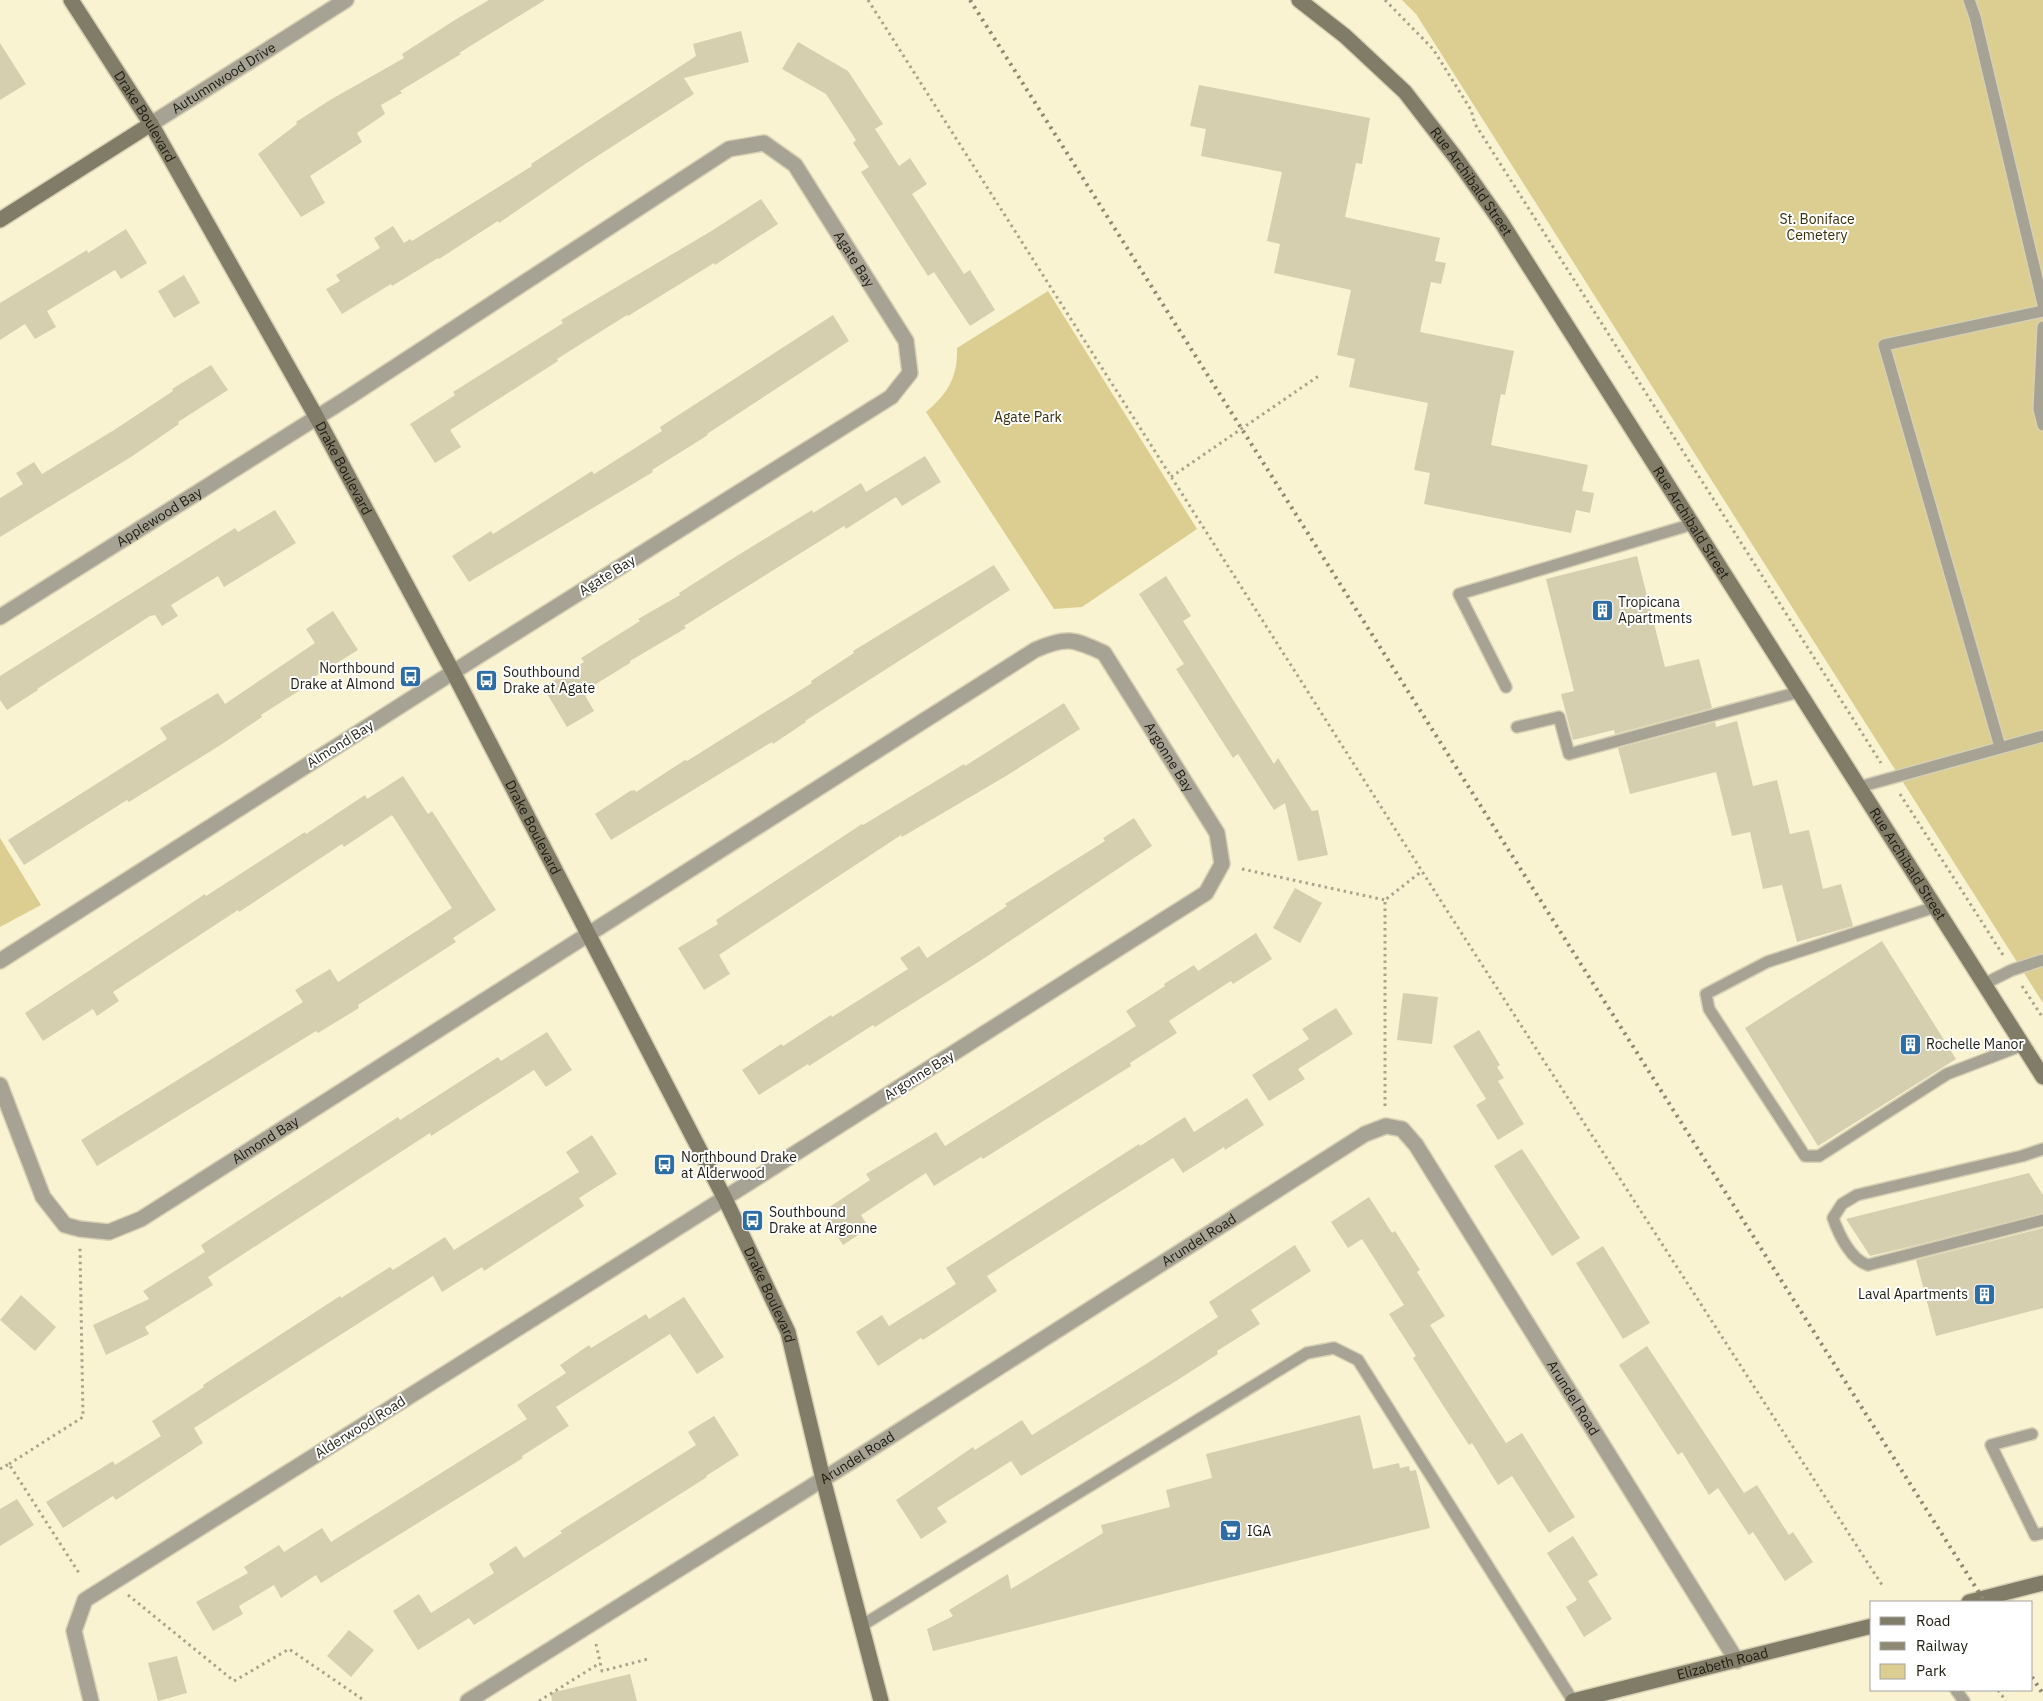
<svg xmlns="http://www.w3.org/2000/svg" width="2043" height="1701" font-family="'IBM Plex Sans',sans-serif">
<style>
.green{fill:#dbce90}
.building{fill:#d6cfaf}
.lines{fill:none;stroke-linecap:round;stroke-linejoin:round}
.lane-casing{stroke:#d7d0b3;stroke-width:14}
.street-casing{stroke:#d7d0b3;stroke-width:18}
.secondary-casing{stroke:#d7d0b3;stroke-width:18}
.path{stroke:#a8a38a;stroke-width:3;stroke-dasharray:2.5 4;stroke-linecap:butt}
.lane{stroke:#a6a395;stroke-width:11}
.street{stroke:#a6a395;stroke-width:15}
.secondary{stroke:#817c68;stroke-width:15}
.rail{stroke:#8e8972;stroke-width:4;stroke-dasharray:2.5 5;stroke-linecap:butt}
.labels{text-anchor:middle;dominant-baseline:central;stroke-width:4;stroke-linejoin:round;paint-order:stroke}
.street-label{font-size:14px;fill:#1d1b0f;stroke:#fff}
.park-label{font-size:14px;fill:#352e08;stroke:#fff}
.poi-label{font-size:14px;fill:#1d1b0f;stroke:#fff;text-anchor:start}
</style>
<rect width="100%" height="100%" fill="#faf3d2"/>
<path class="green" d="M 1402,0 L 2043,0 L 2043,1003 L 1416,14 Z
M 1048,291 L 1197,529 L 1082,607 L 1054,609 L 926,412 C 947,394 958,378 957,348 Z
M 0,838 L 41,905 L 0,927 Z"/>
<path class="building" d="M 489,0 L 545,0 L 459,53 L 461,54 L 400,91 L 402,93 L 381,105 L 385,114 L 357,133 L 362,142 L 310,176 L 325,203 L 301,217 L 258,154 L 297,124 L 296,122 L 330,100 L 404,58 L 402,54 L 458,18 Z
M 741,31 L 749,62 L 684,78 L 694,94 L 585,164 L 499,223 L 498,221 L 439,259 L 438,258 L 392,286 L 391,284 L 342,314 L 326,289 L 340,281 L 336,275 L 380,248 L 374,238 L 393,226 L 404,243 L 410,239 L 412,241 L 532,166 L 531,164 L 696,56 L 693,44 Z
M 798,42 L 848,71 L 883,124 L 875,129 L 899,166 L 910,158 L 927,184 L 912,194 L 964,274 L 970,270 L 995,310 L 970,326 L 934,272 L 928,276 L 861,172 L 869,167 L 853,143 L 856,140 L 826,94 L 782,69 Z
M 0,43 L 26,84 L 0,100 Z
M 1199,85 L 1370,118 L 1362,164 L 1356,163 L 1345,217 L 1440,238 L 1435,261 L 1446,263 L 1441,284 L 1431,282 L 1420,332 L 1514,351 L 1505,395 L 1501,394 L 1491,445 L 1588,465 L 1582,491 L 1594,493 L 1590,513 L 1576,510 L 1571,533 L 1424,504 L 1430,473 L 1414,470 L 1428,403 L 1349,387 L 1355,359 L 1337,355 L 1351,290 L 1274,273 L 1280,244 L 1267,241 L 1282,172 L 1201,156 L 1206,129 L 1190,126 Z
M 761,199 L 778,224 L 715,265 L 714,263 L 628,316 L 627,315 L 557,359 L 558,361 L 450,430 L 461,447 L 435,463 L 410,424 L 455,395 L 453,392 L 563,323 L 561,320 L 713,230 Z
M 126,229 L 147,263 L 121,279 L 115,270 L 47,311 L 56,327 L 35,339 L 25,324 L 0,340 L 0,303 L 87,250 L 88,253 Z
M 184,275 L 200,303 L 174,318 L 158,291 Z
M 833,315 L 849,341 L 707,434 L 708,435 L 652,470 L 653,472 L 469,582 L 452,556 L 491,531 L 493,534 L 592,471 L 594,474 L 662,431 L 660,427 Z
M 211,365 L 228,390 L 178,422 L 179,424 L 131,457 L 0,537 L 0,498 L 23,484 L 16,473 L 34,462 L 42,474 L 114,430 L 173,391 L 172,389 Z
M 925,456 L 941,482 L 902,506 L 896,497 L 846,529 L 844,526 L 684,626 L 686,628 L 630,661 L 630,663 L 583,692 L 594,711 L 567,727 L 543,687 L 584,662 L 581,658 L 640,621 L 638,619 L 680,595 L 679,593 L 735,557 L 812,510 L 813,513 L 861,483 L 866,492 Z
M 275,510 L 296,543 L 224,587 L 218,576 L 171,605 L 178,616 L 162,626 L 155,615 L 150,616 L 37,689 L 38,690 L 7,710 L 0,700 L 0,676 L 235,528 L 238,532 Z
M 1637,556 L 1665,667 L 1699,659 L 1712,708 L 1615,734 L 1614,730 L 1573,740 L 1561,694 L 1574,691 L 1546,579 Z
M 994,565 L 1010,590 L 805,721 L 806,722 L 773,744 L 772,742 L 611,840 L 595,814 L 630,791 L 635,790 L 636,792 L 685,760 L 687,761 L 746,724 L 812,683 L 811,681 L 854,653 L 853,651 Z
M 1166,576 L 1191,616 L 1183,621 L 1274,764 L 1278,758 L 1312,811 L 1318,810 L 1328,855 L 1298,861 L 1285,803 L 1274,810 L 1238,754 L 1233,758 L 1176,669 L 1184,664 L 1139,594 Z
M 333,611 L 358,650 L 314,677 L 316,680 L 261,715 L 262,717 L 219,746 L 129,802 L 127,800 L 24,865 L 8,840 L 167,739 L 160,728 L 218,693 L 225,704 L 315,643 L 306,629 Z
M 1064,703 L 1080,729 L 1006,776 L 902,837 L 901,835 L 719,955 L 730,974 L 704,990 L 678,948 L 718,924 L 716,920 L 862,824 L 863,825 L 964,764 L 965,766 Z
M 1737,721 L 1753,786 L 1777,780 L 1790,834 L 1809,830 L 1823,889 L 1841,884 L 1853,926 L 1797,942 L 1782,885 L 1763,889 L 1750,832 L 1732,836 L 1716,772 L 1630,794 L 1618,748 L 1715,722 L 1716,727 Z
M 403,776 L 428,814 L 432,811 L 496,910 L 453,938 L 456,942 L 358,1005 L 359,1008 L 318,1033 L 316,1031 L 97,1166 L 81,1140 L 303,1002 L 295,990 L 330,969 L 338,982 L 452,908 L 392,815 L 344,847 L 342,844 L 239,912 L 238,910 L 113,992 L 119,1001 L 97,1016 L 93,1009 L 43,1041 L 25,1013 L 172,916 L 205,894 L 206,896 L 305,832 L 306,834 L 365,795 L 367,799 Z
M 1134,818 L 1152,846 L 980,961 L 875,1027 L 873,1025 L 809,1066 L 808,1064 L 759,1095 L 742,1070 L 781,1044 L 783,1046 L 831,1015 L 832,1017 L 908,969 L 900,958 L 919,946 L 927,958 L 1007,906 L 1005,904 L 1105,841 L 1103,838 Z
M 1295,888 L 1322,903 L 1300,943 L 1273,928 Z
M 1256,933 L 1272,959 L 1233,984 L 1231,981 L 1169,1021 L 1177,1033 L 1130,1063 L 1131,1066 L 983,1159 L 981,1157 L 934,1186 L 926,1173 L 861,1215 L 869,1228 L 843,1245 L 822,1212 L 870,1180 L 866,1174 L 936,1132 L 945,1146 L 1136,1026 L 1126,1011 L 1165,986 L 1164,984 L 1194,965 L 1198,971 Z
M 1882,941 L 1956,1059 L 1818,1146 L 1745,1028 Z
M 1403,993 L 1438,997 L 1432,1044 L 1397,1040 Z
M 1336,1008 L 1353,1034 L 1298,1069 L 1305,1079 L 1269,1101 L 1252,1075 L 1309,1039 L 1302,1029 Z
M 1479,1030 L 1500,1065 L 1497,1067 L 1504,1078 L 1498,1081 L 1524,1124 L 1498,1140 L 1476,1105 L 1486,1099 L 1453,1046 Z
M 547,1032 L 572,1070 L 546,1087 L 534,1070 L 431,1136 L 430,1133 L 208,1277 L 213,1285 L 145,1327 L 149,1334 L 106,1355 L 93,1325 L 149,1299 L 143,1291 L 205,1252 L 201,1245 L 398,1117 L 400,1120 L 498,1057 L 501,1061 Z
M 1247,1098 L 1264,1125 L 1225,1150 L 1224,1147 L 1183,1173 L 1173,1158 L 987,1276 L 997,1291 L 923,1340 L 921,1338 L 878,1366 L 856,1332 L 882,1315 L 889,1326 L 956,1284 L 946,1268 L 1139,1144 L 1140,1146 L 1185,1117 L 1194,1132 Z
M 592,1135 L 617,1174 L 579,1198 L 584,1206 L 484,1271 L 482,1267 L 442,1292 L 433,1276 L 194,1428 L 203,1443 L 116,1500 L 113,1496 L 63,1528 L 46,1502 L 113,1461 L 115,1465 L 161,1436 L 152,1421 L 204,1387 L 203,1385 L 340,1296 L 341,1298 L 390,1267 L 393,1270 L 445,1237 L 454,1250 L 579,1172 L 566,1152 Z
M 1522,1149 L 1580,1238 L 1552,1256 L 1494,1166 Z
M 2029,1173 L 2043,1195 L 2043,1213 L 1913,1246 L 1870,1256 L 1846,1219 Z
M 1369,1197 L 1392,1233 L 1395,1231 L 1420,1270 L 1417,1272 L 1445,1316 L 1430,1325 L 1475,1395 L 1506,1443 L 1522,1433 L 1575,1517 L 1549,1533 L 1512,1476 L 1498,1485 L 1472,1443 L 1469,1445 L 1444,1407 L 1413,1358 L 1416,1356 L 1389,1314 L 1404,1305 L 1362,1239 L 1348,1248 L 1331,1222 Z
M 2043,1228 L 2043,1308 L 1936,1336 L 1916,1260 Z
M 1295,1245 L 1311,1271 L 1251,1310 L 1260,1324 L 1217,1351 L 1218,1354 L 1176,1381 L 1021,1476 L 1011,1461 L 937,1508 L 947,1522 L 921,1539 L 896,1500 L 973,1447 L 975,1450 L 1022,1420 L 1032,1435 L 1146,1364 L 1218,1317 L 1209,1302 Z
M 1603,1246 L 1650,1323 L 1623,1339 L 1576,1263 Z
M 21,1295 L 56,1327 L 35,1351 L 0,1320 Z
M 684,1297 L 724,1357 L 697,1374 L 670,1334 L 556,1407 L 569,1426 L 522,1456 L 523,1458 L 321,1583 L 316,1575 L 281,1598 L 274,1585 L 239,1606 L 243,1614 L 213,1631 L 196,1602 L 248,1573 L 244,1567 L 279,1545 L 284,1552 L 322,1528 L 331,1542 L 527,1419 L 517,1405 L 566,1373 L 560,1365 L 589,1345 L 591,1348 L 646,1314 L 649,1319 Z
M 1647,1346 L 1744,1493 L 1757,1485 L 1789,1535 L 1793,1532 L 1813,1562 L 1785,1581 L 1753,1532 L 1749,1535 L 1718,1488 L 1709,1495 L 1682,1452 L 1678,1455 L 1619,1365 Z
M 1360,1415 L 1373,1469 L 1399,1463 L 1400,1468 L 1409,1466 L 1410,1471 L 1416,1470 L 1430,1528 L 933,1651 L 927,1629 L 953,1616 L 949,1610 L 1008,1574 L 1011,1589 L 1103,1533 L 1101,1525 L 1170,1507 L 1166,1490 L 1212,1478 L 1206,1454 Z
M 714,1416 L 739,1455 L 706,1476 L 707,1477 L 474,1625 L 469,1618 L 418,1650 L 393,1611 L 419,1594 L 431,1613 L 494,1573 L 489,1564 L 516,1546 L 524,1558 L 562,1533 L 560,1531 L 696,1445 L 688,1432 Z
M 17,1499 L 34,1525 L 0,1546 L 0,1509 Z
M 1573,1536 L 1598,1575 L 1588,1581 L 1612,1619 L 1584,1637 L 1566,1607 L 1577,1600 L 1547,1553 Z
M 349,1630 L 374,1650 L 351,1677 L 327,1656 Z
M 177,1656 L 187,1693 L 158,1701 L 148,1663 Z
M 630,1674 L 637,1701 L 552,1701 L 551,1693 Z"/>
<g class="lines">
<defs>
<path id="lane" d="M 1969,0 L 1975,17 L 2043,304
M 2043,327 L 2039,409 L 2043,425
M 1506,687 L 1459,594 L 1693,524
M 1517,727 L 1559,717 L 1569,754 L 1799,692
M 2000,747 L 1884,345 L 2043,311
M 1859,787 L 2043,736
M 1935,907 L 1767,962 L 1706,994 L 1709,1009 L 1805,1156 L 1819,1156 L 1947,1074 L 2023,1045
M 1984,984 L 2012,970 L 2043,960
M 2043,1149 L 2022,1156 L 1857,1195 L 1842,1204 L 1833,1218 C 1839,1235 1851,1260 1868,1265 L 2043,1220
M 2032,1434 L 1991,1445 L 2035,1535 L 2043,1533
M 861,1626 L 1307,1353 L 1334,1348 L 1358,1360 L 1573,1701
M 1956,1690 L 1964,1701"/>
<g id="street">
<path id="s1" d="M 151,124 L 346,0"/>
<path id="s2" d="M 0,617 L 346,399 L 729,149 L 764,143 L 795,165 L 906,341 L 910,373 L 891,397 L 480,655 L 0,961"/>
<path id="s3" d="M 0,1085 L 43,1197 L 65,1225 L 80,1229 L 109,1232 L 141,1219 L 1035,650 C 1066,636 1074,639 1104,653 L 1217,833 L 1222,864 L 1206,893 L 690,1220 L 85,1600 L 74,1631 L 91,1701"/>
<path id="s4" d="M 468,1701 L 852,1461 L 1365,1134 L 1386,1126 L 1402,1129 L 1416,1145 L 1737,1661"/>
</g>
<g id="secondary">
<path id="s5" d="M 71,0 L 151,124 L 317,418 L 453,672 L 725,1199 L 788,1332 L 823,1479 L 881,1701"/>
<path id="s6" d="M 1299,0 L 1345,36 L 1405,92 L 1456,158 L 1501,222 L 2043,1077"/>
<path d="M 0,220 L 151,124"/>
<path d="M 1969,1602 L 2043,1583"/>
<path id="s7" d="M 1573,1701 L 1872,1626"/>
</g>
</defs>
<use href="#lane" class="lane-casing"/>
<use href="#street" class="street-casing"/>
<use href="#secondary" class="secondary-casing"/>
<path class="path" d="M 868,0 L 1446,909 L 1882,1585
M 1385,0 L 1433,49 L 1471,110 L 1475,124 L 1881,763
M 1171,477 L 1320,375
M 1900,794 L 2003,955
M 1242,869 L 1385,900
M 2022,986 L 2043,1018
M 1385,1106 L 1385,900 L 1422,871
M 9,1464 L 83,1417 L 80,1248
M 0,1469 L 9,1464 L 79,1573
M 128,1595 L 234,1681 L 289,1649 L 365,1701
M 596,1644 L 602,1671 L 648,1659
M 1998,1690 L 2006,1701
M 539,1701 L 600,1663"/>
<use href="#lane" class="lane"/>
<use href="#street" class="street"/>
<use href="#secondary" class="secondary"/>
<path class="rail" d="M 970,0 L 1985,1602
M 2032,1677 L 2043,1694"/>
</g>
<defs>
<symbol id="building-square" viewBox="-11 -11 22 22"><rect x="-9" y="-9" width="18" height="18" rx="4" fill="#2d6da4" stroke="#fff"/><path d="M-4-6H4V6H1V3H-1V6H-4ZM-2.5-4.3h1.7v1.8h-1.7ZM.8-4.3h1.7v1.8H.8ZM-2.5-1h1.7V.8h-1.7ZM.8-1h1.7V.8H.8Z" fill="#fff"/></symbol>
<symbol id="bus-square" viewBox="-11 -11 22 22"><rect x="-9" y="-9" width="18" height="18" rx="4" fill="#2d6da4" stroke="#fff"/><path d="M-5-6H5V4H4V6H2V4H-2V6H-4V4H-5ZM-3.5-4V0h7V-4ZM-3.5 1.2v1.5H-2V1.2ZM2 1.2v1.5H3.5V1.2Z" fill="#fff"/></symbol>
<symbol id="supermarket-square" viewBox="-11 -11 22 22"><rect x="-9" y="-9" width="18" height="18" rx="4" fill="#2d6da4" stroke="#fff"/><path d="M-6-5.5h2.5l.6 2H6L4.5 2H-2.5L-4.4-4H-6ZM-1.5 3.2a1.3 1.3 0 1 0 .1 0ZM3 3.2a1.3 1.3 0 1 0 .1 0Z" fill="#fff"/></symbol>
</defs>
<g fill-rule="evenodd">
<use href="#building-square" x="1590" y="598" width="25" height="25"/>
<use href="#bus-square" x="398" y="664" width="25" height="25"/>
<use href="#bus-square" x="474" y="668" width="25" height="25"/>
<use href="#building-square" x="1898" y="1032" width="25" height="25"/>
<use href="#bus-square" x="652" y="1152" width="25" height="25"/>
<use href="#bus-square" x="740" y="1208" width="25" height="25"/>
<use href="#building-square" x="1972" y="1282" width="25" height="25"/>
<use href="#supermarket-square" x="1218" y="1518" width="25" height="25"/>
</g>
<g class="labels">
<g class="street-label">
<text stroke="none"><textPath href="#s1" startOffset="86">Autumnwood Drive</textPath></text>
<text stroke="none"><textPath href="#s5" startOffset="138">Drake Boulevard</textPath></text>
<text stroke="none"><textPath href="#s6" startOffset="252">Rue Archibald Street</textPath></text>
<text stroke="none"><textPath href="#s2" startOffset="1051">Agate Bay</textPath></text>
<text stroke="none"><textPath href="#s5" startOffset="542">Drake Boulevard</textPath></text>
<text stroke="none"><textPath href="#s2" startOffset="188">Applewood Bay</textPath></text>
<text stroke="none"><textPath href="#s6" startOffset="658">Rue Archibald Street</textPath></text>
<text transform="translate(607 575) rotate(-32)">Agate Bay</text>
<text transform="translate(340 744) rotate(-32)">Almond Bay</text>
<text stroke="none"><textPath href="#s3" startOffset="1490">Argonne Bay</textPath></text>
<text stroke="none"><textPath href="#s5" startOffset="948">Drake Boulevard</textPath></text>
<text stroke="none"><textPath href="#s6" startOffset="1062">Rue Archibald Street</textPath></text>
<text transform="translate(919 1075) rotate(-32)">Argonne Bay</text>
<text stroke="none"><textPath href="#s3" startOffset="382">Almond Bay</textPath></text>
<text stroke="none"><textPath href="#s4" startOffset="864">Arundel Road</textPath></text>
<text stroke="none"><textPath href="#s5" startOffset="1472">Drake Boulevard</textPath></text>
<text stroke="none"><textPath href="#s4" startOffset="1419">Arundel Road</textPath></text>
<text transform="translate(360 1427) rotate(-32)">Alderwood Road</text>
<text stroke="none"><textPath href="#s4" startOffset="459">Arundel Road</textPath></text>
<text stroke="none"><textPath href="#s7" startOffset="154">Elizabeth Road</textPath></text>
</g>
<g class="park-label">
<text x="1817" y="219">St. Boniface<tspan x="1817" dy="16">Cemetery</tspan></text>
<text x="1028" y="417">Agate Park</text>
</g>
<g class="poi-label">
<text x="1618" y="602">Tropicana<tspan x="1618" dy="16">Apartments</tspan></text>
<text x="395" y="668" text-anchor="end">Northbound<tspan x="395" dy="16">Drake at Almond</tspan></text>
<text x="503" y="672">Southbound<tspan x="503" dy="16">Drake at Agate</tspan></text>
<text x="1926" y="1044">Rochelle Manor</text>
<text x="681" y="1157">Northbound Drake<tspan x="681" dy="16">at Alderwood</tspan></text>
<text x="769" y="1212">Southbound<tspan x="769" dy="16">Drake at Argonne</tspan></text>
<text x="1968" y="1294" text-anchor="end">Laval Apartments</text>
<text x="1247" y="1531">IGA</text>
</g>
</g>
<rect x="1870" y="1601" width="162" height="90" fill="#ffffff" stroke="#a5a49f"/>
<rect x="1880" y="1617" width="25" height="8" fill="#817c68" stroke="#a5a49f"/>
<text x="1916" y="1626" font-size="15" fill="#1d1b0f">Road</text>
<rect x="1880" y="1642" width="25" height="8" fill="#8e8972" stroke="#a5a49f"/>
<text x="1916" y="1651" font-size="15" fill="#1d1b0f">Railway</text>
<rect x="1880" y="1664" width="25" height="15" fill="#dbce90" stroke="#a5a49f"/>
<text x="1916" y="1676" font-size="15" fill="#1d1b0f">Park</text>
</svg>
